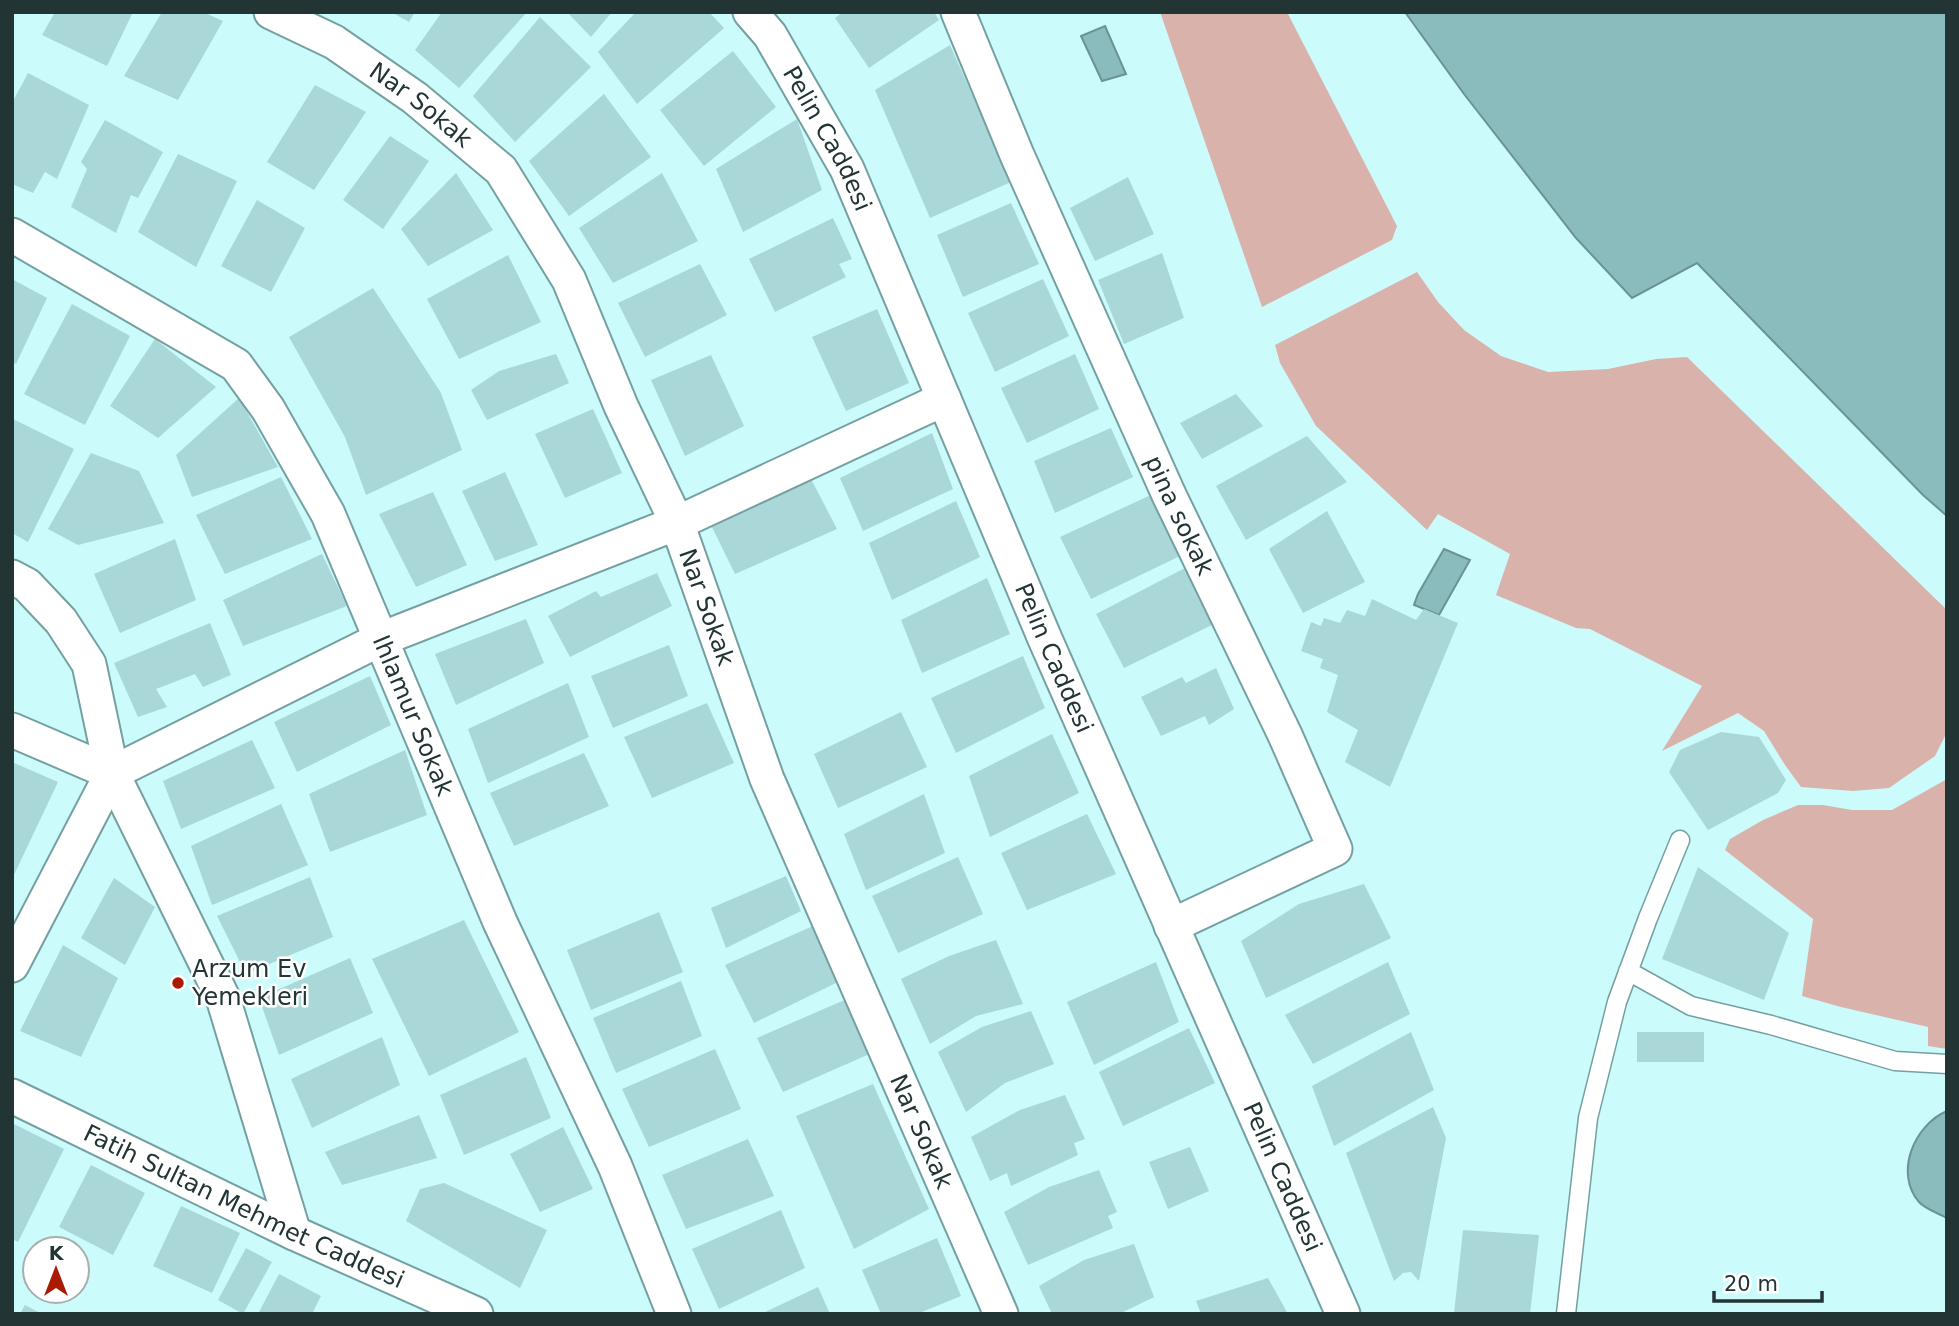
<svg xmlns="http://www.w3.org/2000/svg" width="1959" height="1326" font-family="'DejaVu Sans',sans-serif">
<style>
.green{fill:#d9b3ab}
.water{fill:#8abcbd;stroke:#6b9394;stroke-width:2}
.building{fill:#aad7d8}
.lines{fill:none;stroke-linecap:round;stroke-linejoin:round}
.service-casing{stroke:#74a0a1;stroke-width:21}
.minor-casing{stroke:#74a0a1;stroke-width:37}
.service{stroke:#fff;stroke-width:18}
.minor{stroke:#fff;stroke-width:33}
.poi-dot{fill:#aa1b02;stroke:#fff;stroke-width:2.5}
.labels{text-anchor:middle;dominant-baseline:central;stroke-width:5;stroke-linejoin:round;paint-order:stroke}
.street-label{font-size:24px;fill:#223434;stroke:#fff}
.poi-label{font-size:24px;fill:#223434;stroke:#fff;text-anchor:start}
</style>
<rect width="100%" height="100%" fill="#ccfbfc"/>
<path class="green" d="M 1160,12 L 1287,12 L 1397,226 L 1392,240 L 1262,307 Z
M 1417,272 L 1438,302 L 1464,330 L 1501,356 L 1548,372 L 1608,369 L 1656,359 L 1687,357 L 1947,610 L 1947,732 L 1935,756 L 1889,788 L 1853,791 L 1801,787 L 1785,765 L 1764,731 L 1738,713 L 1662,751 L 1702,686 L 1590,629 L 1576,628 L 1496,595 L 1510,554 L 1438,514 L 1427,530 L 1316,426 L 1280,363 L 1275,345 Z
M 1947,779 L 1947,1049 L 1928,1046 L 1928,1027 L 1841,1007 L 1802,996 L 1813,919 L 1725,850 L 1730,839 L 1763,820 L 1798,805 L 1823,805 L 1852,810 L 1892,810 Z"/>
<path class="water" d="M 1405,12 L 1947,12 L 1947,516 L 1923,495 L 1697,263 L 1632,298 L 1576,238 L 1464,94 Z
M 1105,26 L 1126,74 L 1102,81 L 1081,36 Z
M 1444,549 L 1470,560 L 1439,615 L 1414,605 L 1418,594 Z
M 1947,1111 L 1947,1218 C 1938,1213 1925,1209 1919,1202 C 1894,1173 1914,1125 1947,1111 Z"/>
<path class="building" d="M 55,12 L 133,12 L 107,66 L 42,35 Z
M 162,12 L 203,12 L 223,21 L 178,100 L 124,76 Z
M 391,12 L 415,12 L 409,22 Z
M 442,12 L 527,12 L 459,88 L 415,50 Z
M 567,12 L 612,12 L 591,37 Z
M 636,12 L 709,12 L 724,28 L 637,104 L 598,52 Z
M 843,12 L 934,12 L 939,20 L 869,68 L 835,18 Z
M 540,17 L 591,67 L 515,142 L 473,96 Z
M 950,45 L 1011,182 L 930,218 L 875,90 Z
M 733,51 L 776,107 L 704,166 L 660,110 Z
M 28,73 L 89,105 L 57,179 L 45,172 L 33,193 L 12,184 L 12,103 Z
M 315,85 L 366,112 L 314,190 L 267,162 Z
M 604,94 L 651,157 L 569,216 L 529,161 Z
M 797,119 L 822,190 L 743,232 L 716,169 Z
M 105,120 L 163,152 L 138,198 L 131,195 L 116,233 L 71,207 L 87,169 L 81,162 Z
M 390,136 L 429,161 L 383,229 L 343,200 Z
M 178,154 L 237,181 L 196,267 L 138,232 Z
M 456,173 L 493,230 L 428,266 L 401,229 Z
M 662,173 L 698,241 L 613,283 L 579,228 Z
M 1128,177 L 1154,234 L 1095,261 L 1070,208 Z
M 257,200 L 305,228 L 271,292 L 221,266 Z
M 1011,203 L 1039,264 L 963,297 L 937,235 Z
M 833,218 L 852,259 L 839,264 L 846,277 L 775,312 L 749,259 Z
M 1162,253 L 1184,318 L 1124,344 L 1098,280 Z
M 508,255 L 541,322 L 459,359 L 427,299 Z
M 700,264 L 727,315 L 645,357 L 618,303 Z
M 12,279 L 47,298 L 16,364 L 12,362 Z
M 1043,279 L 1069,336 L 995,372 L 968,313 Z
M 373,288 L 441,393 L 462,450 L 366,495 L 345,437 L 289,337 Z
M 72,304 L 130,336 L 85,425 L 24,394 Z
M 877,309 L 909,383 L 846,411 L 812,337 Z
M 155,339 L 216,387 L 158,438 L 110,406 Z
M 556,354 L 569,383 L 487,420 L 471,390 L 499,371 Z
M 1075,354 L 1099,409 L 1027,443 L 1001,388 Z
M 711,355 L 744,426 L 685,456 L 651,380 Z
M 1236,394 L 1263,426 L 1202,459 L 1180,423 Z
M 239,398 L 278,467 L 192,497 L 176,455 Z
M 593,409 L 622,473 L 565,498 L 535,434 Z
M 13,419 L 74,449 L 28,542 L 12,533 Z
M 1111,428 L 1133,477 L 1055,513 L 1034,461 Z
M 932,433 L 953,489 L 863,531 L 840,478 Z
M 1307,436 L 1347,482 L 1246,540 L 1216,486 Z
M 91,453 L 139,471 L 164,523 L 78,545 L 48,529 Z
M 505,472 L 538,545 L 495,561 L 462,491 Z
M 809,475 L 837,529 L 735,574 L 709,521 Z
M 281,477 L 312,539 L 225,574 L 196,515 Z
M 433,492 L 467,565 L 416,587 L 379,514 Z
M 1153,494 L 1182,555 L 1091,599 L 1060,537 Z
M 956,501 L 980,557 L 892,600 L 869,543 Z
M 1327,511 L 1365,582 L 1303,613 L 1269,549 Z
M 175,539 L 196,600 L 120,633 L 94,574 Z
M 322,554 L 347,606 L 243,646 L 223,600 Z
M 1185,568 L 1216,623 L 1124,668 L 1096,614 Z
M 657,573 L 672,606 L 570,657 L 548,616 L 596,591 L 601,597 Z
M 987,578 L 1010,634 L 922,673 L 901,620 Z
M 1372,599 L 1416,620 L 1424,609 L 1458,623 L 1390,787 L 1345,762 L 1358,730 L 1327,712 L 1338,675 L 1320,668 L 1323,659 L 1301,651 L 1311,622 L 1321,626 L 1324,618 L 1340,623 L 1347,610 L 1365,616 Z
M 526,619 L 544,663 L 456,705 L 435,654 Z
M 210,623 L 231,675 L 203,687 L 195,674 L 156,689 L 167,707 L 138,717 L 114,663 Z
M 669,645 L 688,696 L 613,728 L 591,676 Z
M 1023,656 L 1045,708 L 956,753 L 931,698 Z
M 1216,668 L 1234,709 L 1209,725 L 1205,716 L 1161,736 L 1141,697 L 1182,677 L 1186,683 Z
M 370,676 L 391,725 L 297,772 L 274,722 Z
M 568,683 L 589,737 L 488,783 L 468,729 Z
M 707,703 L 734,763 L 652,798 L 624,737 Z
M 901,712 L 927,767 L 838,808 L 814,754 Z
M 1721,732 L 1759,737 L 1786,780 L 1778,793 L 1708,830 L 1669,772 L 1680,750 Z
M 1052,734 L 1079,793 L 990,837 L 969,776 Z
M 252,740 L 275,788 L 181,829 L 163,781 Z
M 405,750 L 427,815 L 330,852 L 309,794 Z
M 584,753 L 609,806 L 514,846 L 490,793 Z
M 12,762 L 58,782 L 12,879 Z
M 924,794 L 945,853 L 866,890 L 844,834 Z
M 281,804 L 308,865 L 212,905 L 191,846 Z
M 1087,814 L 1116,874 L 1027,910 L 1001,853 Z
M 958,857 L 983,914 L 898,953 L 872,896 Z
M 1698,867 L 1789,933 L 1764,1000 L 1662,959 Z
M 786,876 L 801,911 L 726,948 L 711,908 Z
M 310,877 L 333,937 L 246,974 L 217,916 Z
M 114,878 L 155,907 L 125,965 L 81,938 Z
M 1364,884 L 1391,938 L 1266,998 L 1241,941 L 1299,904 Z
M 659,912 L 683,972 L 591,1010 L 567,950 Z
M 464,920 L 519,1032 L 429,1076 L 372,959 Z
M 813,926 L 838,982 L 754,1023 L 725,965 Z
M 996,940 L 1023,1004 L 976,1016 L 930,1044 L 901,979 L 949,956 Z
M 63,945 L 118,978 L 81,1057 L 20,1031 Z
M 350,958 L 373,1013 L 279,1055 L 259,998 Z
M 1156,962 L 1179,1022 L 1094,1065 L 1067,1002 Z
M 1388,962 L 1410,1014 L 1313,1064 L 1285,1015 Z
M 681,981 L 702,1036 L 616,1073 L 593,1018 Z
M 849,998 L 874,1052 L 783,1092 L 757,1038 Z
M 1031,1011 L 1054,1064 L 1005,1083 L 966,1112 L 938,1052 L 982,1027 Z
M 1189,1028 L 1215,1083 L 1123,1126 L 1099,1072 Z
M 1411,1032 L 1434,1090 L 1334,1146 L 1312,1086 Z
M 1637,1032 L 1704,1032 L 1704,1062 L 1637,1062 Z
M 382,1037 L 400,1085 L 312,1128 L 291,1079 Z
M 715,1049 L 741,1109 L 649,1147 L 622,1089 Z
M 526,1057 L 551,1118 L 464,1155 L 440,1095 Z
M 873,1084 L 929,1209 L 854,1249 L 796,1116 Z
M 1065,1095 L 1085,1139 L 1074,1143 L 1078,1155 L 1011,1186 L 1007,1173 L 990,1181 L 971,1137 L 1020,1110 Z
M 1433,1107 L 1446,1138 L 1419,1281 L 1411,1272 L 1403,1273 L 1394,1281 L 1346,1153 Z
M 419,1115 L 437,1158 L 342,1185 L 325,1152 Z
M 12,1123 L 64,1149 L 18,1242 L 12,1239 Z
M 563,1127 L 593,1189 L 540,1212 L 510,1154 Z
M 748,1139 L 774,1196 L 686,1229 L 662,1175 Z
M 1190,1147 L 1209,1191 L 1168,1209 L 1149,1162 Z
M 91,1165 L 145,1193 L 113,1255 L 59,1227 Z
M 1099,1170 L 1117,1212 L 1108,1216 L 1113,1228 L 1028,1265 L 1004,1212 L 1049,1187 Z
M 444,1183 L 547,1230 L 520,1288 L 406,1221 L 420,1189 Z
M 181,1206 L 240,1233 L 212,1293 L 153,1266 Z
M 781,1210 L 805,1268 L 719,1309 L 692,1249 Z
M 1463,1230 L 1539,1235 L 1530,1314 L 1454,1314 Z
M 937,1238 L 961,1296 L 917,1314 L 881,1314 L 862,1270 Z
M 1134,1244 L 1154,1297 L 1119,1314 L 1052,1314 L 1039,1286 L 1084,1260 Z
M 246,1248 L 272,1262 L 243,1314 L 218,1300 Z
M 279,1274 L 321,1296 L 312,1314 L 258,1314 Z
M 1268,1278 L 1288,1314 L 1201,1314 L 1196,1301 Z
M 818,1287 L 830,1314 L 761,1314 Z
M 25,1305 L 42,1314 L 20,1314 Z"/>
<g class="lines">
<defs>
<path id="service" d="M 1628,971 L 1691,1006 L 1771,1025 L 1895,1061 L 1947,1064
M 1566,1314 L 1588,1118 L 1617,1002 L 1648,918 L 1680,840"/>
<g id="minor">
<path id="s1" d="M 271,12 L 334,42 L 415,98 L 501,170 L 569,280 L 621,406 L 677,523 L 767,779 L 1001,1314"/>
<path id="s2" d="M 750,12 L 770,35 L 847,169 L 1045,639 L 1343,1314"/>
<path id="s3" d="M 958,12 L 1017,155 L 1169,495 L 1285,735 L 1335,849 L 1171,926"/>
<path id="s4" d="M 12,235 L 236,365 L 268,409 L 328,514 L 500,922 L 615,1166 L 674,1314"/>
<path d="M 12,577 L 27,585 L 61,621 L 89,664 L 112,773 L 223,998 L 294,1233"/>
<path d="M 12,730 L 112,773"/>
<path d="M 112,773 L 381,639 L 677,523 L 944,399"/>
<path d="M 12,965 L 112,773"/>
<path id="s5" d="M 12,1096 L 294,1233 L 476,1314"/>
</g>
</defs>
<use href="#service" class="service-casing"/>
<use href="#minor" class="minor-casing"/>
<use href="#service" class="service"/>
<use href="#minor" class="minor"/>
</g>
<circle class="poi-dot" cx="178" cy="983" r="7"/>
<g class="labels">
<g class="street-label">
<text stroke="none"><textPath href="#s1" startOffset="177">Nar Sokak</textPath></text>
<text stroke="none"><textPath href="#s2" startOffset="149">Pelin Caddesi</textPath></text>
<text stroke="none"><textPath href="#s3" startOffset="550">pina sokak</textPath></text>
<text stroke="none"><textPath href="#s1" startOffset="765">Nar Sokak</textPath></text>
<text stroke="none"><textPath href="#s2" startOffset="716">Pelin Caddesi</textPath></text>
<text stroke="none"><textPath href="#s4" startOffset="653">Ihlamur Sokak</textPath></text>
<text stroke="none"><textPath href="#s1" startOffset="1332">Nar Sokak</textPath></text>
<text stroke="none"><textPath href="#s2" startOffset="1283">Pelin Caddesi</textPath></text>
<text stroke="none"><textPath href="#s5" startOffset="257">Fatih Sultan Mehmet Caddesi</textPath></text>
</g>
<g class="poi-label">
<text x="192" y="969">Arzum Ev<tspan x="192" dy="28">Yemekleri</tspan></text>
</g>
</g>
<rect width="1959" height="1326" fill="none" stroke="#223434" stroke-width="28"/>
<g transform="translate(56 1270)"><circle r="33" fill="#ffffff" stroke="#a7aeae" stroke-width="2"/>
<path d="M0-5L12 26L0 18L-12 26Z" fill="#aa1b02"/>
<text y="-10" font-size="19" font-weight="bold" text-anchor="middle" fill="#223434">K</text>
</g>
<path d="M1714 1291v10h108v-10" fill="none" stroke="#223434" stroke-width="3.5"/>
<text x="1724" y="1291" font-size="21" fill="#223434" stroke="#ffffff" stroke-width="5" paint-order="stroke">20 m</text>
</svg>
